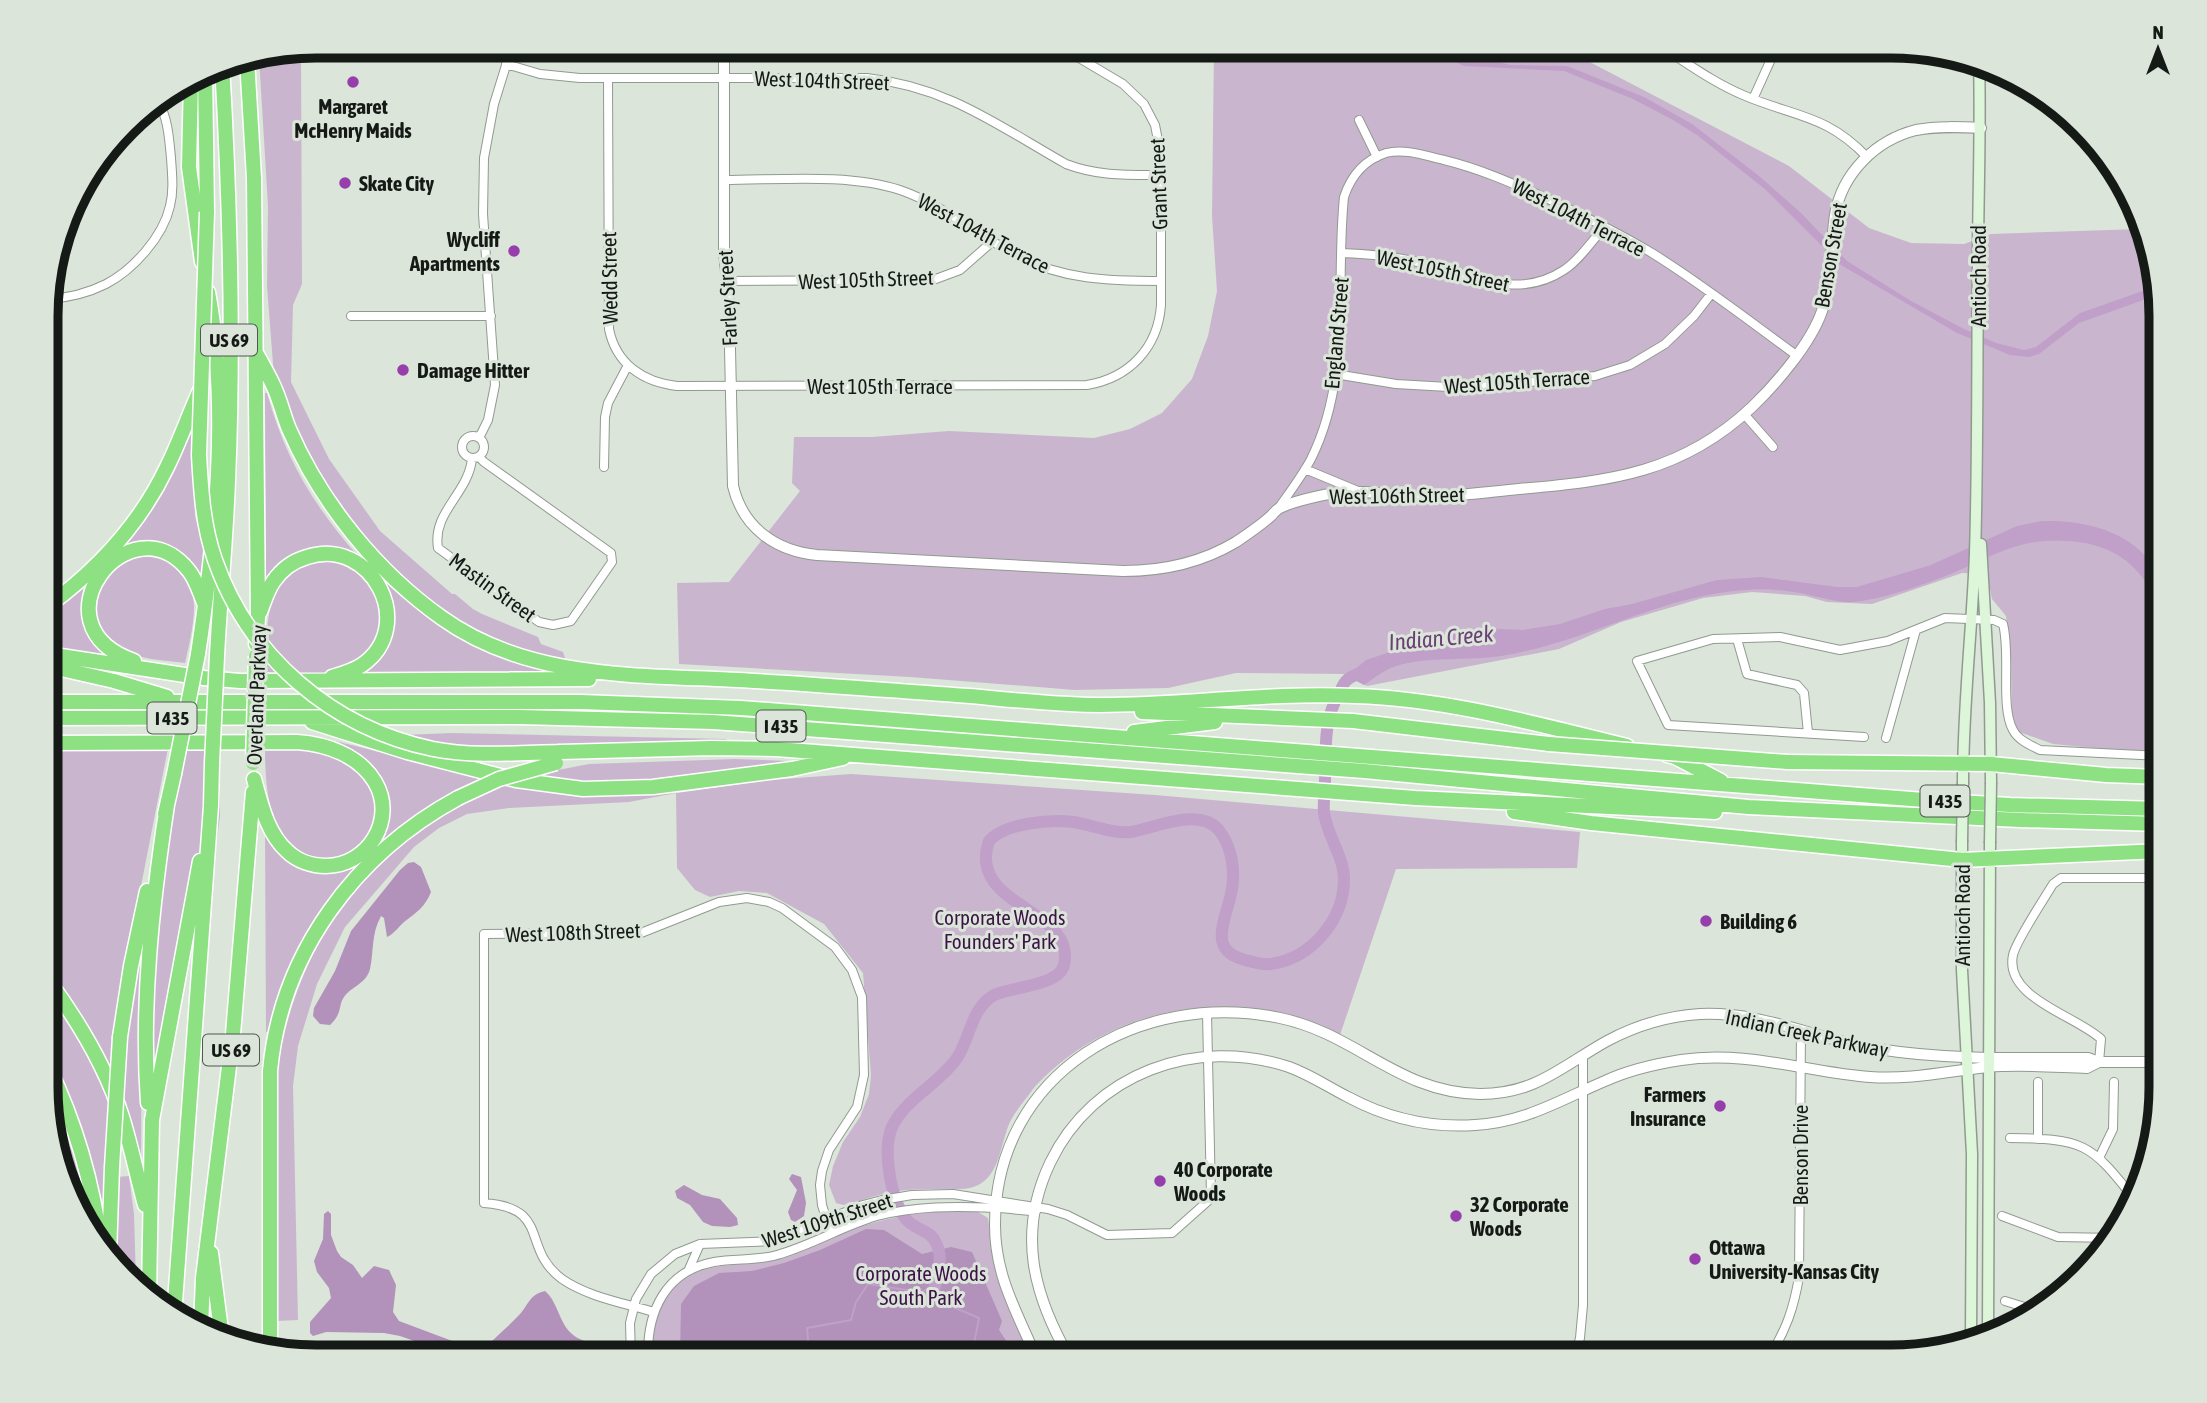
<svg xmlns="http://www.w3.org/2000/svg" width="2207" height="1403" font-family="'Asap Condensed',sans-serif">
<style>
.green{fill:#cab5cf}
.forest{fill:#b291ba}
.water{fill:#c09fc9}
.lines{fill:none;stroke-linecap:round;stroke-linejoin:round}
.stream{stroke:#c09fc9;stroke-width:2}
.river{stroke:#c09fc9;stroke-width:12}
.minor-casing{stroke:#919a90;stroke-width:10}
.tertiary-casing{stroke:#919a90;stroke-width:12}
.secondary-casing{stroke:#919a90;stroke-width:13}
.motorway-casing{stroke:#fff;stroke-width:17}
.minor{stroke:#fff;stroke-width:8}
.tertiary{stroke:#fff;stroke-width:10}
.secondary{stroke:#ddf6da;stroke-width:10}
.motorway{stroke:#8ee183;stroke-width:14}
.secondary-bridge-casing{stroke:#919a90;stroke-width:13;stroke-linecap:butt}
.motorway-bridge-casing{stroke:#fff;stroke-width:17;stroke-linecap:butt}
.secondary-bridge{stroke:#ddf6da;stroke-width:10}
.motorway-bridge{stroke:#8ee183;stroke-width:14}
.poi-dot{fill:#963fac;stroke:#dbe5da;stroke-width:2.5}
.labels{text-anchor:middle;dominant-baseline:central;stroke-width:6;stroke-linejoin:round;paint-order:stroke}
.shield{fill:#dbe5da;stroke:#515751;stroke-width:2}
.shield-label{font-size:19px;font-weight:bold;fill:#161a16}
.street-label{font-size:21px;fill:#161a16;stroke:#dbe5da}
.poi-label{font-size:21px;font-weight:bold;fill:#161a16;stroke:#dbe5da;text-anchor:start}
.park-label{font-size:21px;fill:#3d1347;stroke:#dbe5da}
.water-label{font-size:23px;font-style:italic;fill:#6b4076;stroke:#dbe5da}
.rim{fill:none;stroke:#161a16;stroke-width:9}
</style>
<rect width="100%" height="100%" fill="#dbe5da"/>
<path class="green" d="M 1214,46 L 1559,46 L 1789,166 L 1869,228 L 1911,243 L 1964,244 L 1991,234 L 2140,229 L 2161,298 L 2161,751 L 2104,749 L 2053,744 L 2019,732 L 2012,716 L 2011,657 L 2006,616 L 1992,599 L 1987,574 L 1962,573 L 1872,604 L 1827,602 L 1805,596 L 1752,592 L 1703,598 L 1621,622 L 1559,649 L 1367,686 L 1343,674 L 1236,673 L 1168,688 L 1075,690 L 910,677 L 679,664 L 677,583 L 729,582 L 800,491 L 792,483 L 794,437 L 872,437 L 949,431 L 1094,438 L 1130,429 L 1162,413 L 1192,379 L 1208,336 L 1217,291 L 1212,216 Z
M 301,48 L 302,284 L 293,305 L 291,382 L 329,459 L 380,531 L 452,594 L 455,594 L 473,609 L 482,614 L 538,637 L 541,644 L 563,652 L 566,661 L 520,650 L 472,630 L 415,592 L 320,490 L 274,377 L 267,286 L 268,206 L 259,57 Z
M 265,393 L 267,393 C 285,458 313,505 357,555 L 330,551 L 266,580 Z
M 192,420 L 195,516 L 206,559 L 203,586 L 178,556 L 114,554 Z
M 139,556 C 210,558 196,616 185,663 C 156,659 123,660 105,634 C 101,628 97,622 95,614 C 94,604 98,591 100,581 L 125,560 Z
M 326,560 C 365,566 388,593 378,633 C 375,644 367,657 356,663 C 328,678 297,673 266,672 C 267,621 263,567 326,560 Z
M 93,576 L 98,645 L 109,658 L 48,649 L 48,611 Z
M 386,583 C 440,633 479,647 547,670 L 546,674 L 361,676 L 361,672 L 380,652 L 384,585 Z
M 452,733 L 726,739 L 726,742 L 470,747 L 426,742 L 403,735 Z
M 331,740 L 489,779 L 423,812 L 387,838 L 381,838 L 384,790 L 330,744 Z
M 220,747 L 220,816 L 212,876 L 152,1079 L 153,964 L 160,870 L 184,748 Z
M 265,747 C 283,748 303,747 319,751 C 341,756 370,773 376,796 C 377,801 376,808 376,813 C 375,823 373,834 365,842 C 357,853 340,858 327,859 C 269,862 265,789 265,747 Z
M 168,748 L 131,937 L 114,1035 L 110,1075 L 48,972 L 48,749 Z
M 735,759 L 790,761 L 790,764 L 677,779 L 599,784 L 527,776 L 589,764 Z
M 851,774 L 1155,795 L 1580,832 L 1577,868 L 1396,869 L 1340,1035 C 1253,991 1146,999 1068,1057 C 1056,1066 1042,1078 1033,1089 C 1026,1099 1017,1109 1011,1120 C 1001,1139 1001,1169 983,1182 C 974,1189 964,1189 953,1189 C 928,1189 903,1188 879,1195 C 867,1198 856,1203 843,1205 L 836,1203 L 829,1185 L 833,1166 L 843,1142 L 860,1117 L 869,1094 L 871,1075 L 863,973 L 824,924 L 767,893 L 739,891 L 710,897 L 695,890 L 677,868 L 676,793 L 629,802 L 509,808 L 467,814 L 439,828 L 414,847 L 345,927 L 317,984 L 298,1046 L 293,1086 L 298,1320 L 277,1321 L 277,1067 C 296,963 342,881 431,822 C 453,808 478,792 502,785 C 509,784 558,794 571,795 C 606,798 642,795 677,790 L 677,793 L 770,780 Z
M 265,829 L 301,867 L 362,860 C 346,880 329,899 315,920 C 293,954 281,994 269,1032 L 266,1032 Z
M 139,954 L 142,954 L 141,1166 L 119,1093 L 123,1053 Z
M 48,990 L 58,1002 L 95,1067 L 108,1098 L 105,1228 L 93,1166 L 74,1110 L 48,1056 Z
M 48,1083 L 65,1122 L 86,1191 L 94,1240 L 48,1123 Z
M 129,1176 L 134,1214 L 136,1282 L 113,1260 L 117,1177 Z
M 935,1212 L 978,1212 L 988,1218 L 994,1263 L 1001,1288 L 1031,1357 L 654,1357 C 650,1339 654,1322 662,1305 C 688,1253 741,1271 786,1257 C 804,1251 822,1241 840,1234 C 871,1222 902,1214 935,1212 Z"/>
<path class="forest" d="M 414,862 L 421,867 L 431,892 C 425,907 417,912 404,922 C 398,927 395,933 387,937 L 384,918 L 381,916 C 371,934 374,951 370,969 C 366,984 352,986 344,997 C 338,1005 343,1013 330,1025 L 320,1024 L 313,1016 L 314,1008 L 335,971 L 351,931 L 400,870 L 408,863 Z
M 792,1174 L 801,1177 L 806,1203 L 804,1216 L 795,1222 L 791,1220 L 788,1212 L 797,1190 L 789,1179 Z
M 684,1185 L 702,1195 L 720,1199 L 737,1218 L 738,1225 L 730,1227 L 712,1226 L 703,1222 L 690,1205 L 677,1198 L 675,1191 Z
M 328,1211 L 331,1214 L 331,1235 L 337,1251 L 341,1257 L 353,1265 L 362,1278 L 374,1266 L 389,1270 L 396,1285 L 393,1312 L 399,1321 L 455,1342 L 467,1344 L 490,1343 C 500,1333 511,1324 520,1314 C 529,1304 530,1294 545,1291 C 558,1302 559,1323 572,1334 C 585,1346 604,1340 615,1357 L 460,1357 L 400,1336 L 384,1333 L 326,1332 L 313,1336 L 310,1333 L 310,1322 L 331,1298 L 329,1288 L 317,1272 L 314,1261 L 323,1239 L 324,1214 Z
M 866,1229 L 884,1230 L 922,1254 L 951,1247 L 972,1252 L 1002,1321 L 999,1330 L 1017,1357 L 680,1357 L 681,1304 L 694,1286 L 719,1273 L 752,1271 L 784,1263 L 820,1250 Z"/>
<path class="water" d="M 1421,46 L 1439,46 L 1452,55 L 1467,60 L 1499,62 L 1510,65 L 1567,66 L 1644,97 L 1692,124 L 1759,176 L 1801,213 L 1847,261 L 1911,301 L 1962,328 L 1996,343 L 2024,350 L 2036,347 L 2080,313 L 2157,286 L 2160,294 L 2079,323 L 2039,354 L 2029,357 L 2010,355 L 1957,333 L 1841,265 L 1766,190 L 1697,135 L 1673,120 L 1633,99 L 1564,71 L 1464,66 Z
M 2042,521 C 2082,520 2124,529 2150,561 C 2154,567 2160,573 2161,580 C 2162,586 2161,595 2161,601 C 2151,595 2149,586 2142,577 C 2124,553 2098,543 2069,541 C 2018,537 1992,557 1948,575 C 1922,585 1894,595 1867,600 C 1843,605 1828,599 1805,594 C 1787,590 1764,588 1746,590 C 1661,595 1585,643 1501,656 C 1468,661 1427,656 1396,666 C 1384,670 1374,678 1364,685 L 1347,676 L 1366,660 L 1442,635 L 1478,628 L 1523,630 L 1560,624 L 1605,609 L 1632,604 L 1717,580 L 1761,577 L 1837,587 L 1857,587 L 1931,565 L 2017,526 Z"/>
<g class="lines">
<path class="stream" d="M 312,1357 L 359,1352 L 392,1357
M 813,1357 L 809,1352 L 807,1328 L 851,1320 L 856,1302 L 868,1284 L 920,1292 L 935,1287 L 941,1302 L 979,1318 L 972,1354 L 969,1357"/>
<path class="river" d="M 935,1287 C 938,1271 944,1256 935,1241 C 930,1230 913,1229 906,1219 C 891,1200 882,1150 892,1127 C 905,1099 939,1084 957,1058 C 970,1039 971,1008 994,995 C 1011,987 1059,986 1064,965 C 1077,908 966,907 989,841 C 1005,823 1050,819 1074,822 C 1092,825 1113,834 1131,832 C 1156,828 1202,805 1221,833 C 1232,849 1235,870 1232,889 C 1227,919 1204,952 1249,961 C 1256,963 1264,965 1270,964 C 1311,959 1344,920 1344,879 C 1344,857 1327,835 1324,813 C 1323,803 1325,791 1325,781 C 1326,751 1323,720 1339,694 C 1341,690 1343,683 1347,680 C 1351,676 1360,673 1366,671"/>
<defs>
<path id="minor" d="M 1660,46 C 1687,63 1714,83 1743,95 C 1794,117 1826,114 1867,157
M 506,64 L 540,74 L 580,78 L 867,78 C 948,87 997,125 1066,164 C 1097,176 1127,175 1161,175
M 608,78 L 609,329 C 616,364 643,382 677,386 L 1087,385 C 1129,378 1158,348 1161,305 L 1161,156 L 1155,125 L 1144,104 L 1123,84 L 1059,46
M 1753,99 L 1777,46
M 1359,120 L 1377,157
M 724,180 C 778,180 849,173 900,190 C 943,205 976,234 1016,255 C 1062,280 1110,281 1161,281
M 1342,253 C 1368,254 1393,256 1418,262 C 1467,273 1516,302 1564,270 C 1581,259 1591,241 1605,227
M 727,281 L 933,280 L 960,270 L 993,241
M 48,299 C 67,298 88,293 106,284 C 133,270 163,237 170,206 C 174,190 172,174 171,158 C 169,137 168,119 158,100
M 351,316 L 491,316
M 1335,374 L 1396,384 L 1466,388 L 1595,376 L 1630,365 L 1665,344 L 1694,316 L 1711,294
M 1744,414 L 1773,447
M462 447a11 11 0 1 1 22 0a11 11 0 1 1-22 0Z
M 479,438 L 488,420 L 495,385 L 483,214 L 484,158 L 494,104 L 512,46
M 472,459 C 468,494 432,512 438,548 L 539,622 L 553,625 L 571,621 L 612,562 L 611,553 L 484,462 L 479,457
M 604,467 L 605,417 L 608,403 L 628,365
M 1305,469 L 1358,491
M 1278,509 C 1289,493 1302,476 1311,459 C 1352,377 1335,285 1344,197 C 1351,176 1364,160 1386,153 C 1405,148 1426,156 1444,160 C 1481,169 1514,184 1548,199 C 1584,216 1619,233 1652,253 C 1702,284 1748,320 1796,355
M 1737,639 L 1747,674 L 1797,685 L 1804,693 L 1808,733
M 1864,737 L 1668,725 L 1637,661 L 1713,639 L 1780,637 L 1840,650 L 1888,641 L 1945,618 L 1994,620 L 2003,624 C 2011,654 2000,707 2013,730 C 2018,740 2030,745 2040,750 L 2161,756
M 1886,738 L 1916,630
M 2099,1062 L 2101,1039 C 2075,1015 2004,998 2013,955 C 2016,941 2044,899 2053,884 L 2061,878 L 2161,878
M 2038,1082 L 2038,1139
M 2010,1138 C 2083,1139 2090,1142 2135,1200
M 2099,1158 L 2113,1129 L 2114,1082
M 2002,1216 L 2058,1237 L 2116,1238
M 689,1269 L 700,1244
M 2005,1301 L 2037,1311
M 654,1312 C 624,1303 588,1297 562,1279 C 520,1248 552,1208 484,1203 L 484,934 L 641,933 L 719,902 L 747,898 L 769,902 L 782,908 L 835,947 L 852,970 L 862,997 L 864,1075 L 857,1107 L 829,1150 L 822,1171 L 820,1185 L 822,1205 L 831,1234
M 631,1357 L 630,1323 L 636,1299 L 651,1274 L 675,1254 L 700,1244 L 774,1241 L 863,1205 L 882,1200 L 912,1195 L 953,1194 L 1048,1209 L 1067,1215 L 1107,1235 L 1172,1233 L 1208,1201 L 1211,1195 L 1207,1013
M 648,1357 C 647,1312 665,1271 714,1262 C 735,1258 757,1261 777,1255 C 812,1245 843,1226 877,1216 C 915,1206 955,1206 994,1208 C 1008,1208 1022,1211 1036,1211
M 1575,1357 L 1580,1338 L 1583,1305 L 1583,1057
M 1769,1357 C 1786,1331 1794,1307 1799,1277 L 1801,1031"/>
<path id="tertiary" d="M 724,46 L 724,252 L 729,303 L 733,486 C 743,528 776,551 817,555 L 1123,571 C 1163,571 1201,563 1236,542 C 1248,534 1260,526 1271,516 C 1273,514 1275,511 1278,509 C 1290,502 1321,495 1336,493 C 1366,489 1397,497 1427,497 C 1458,496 1488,492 1519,489 C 1611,481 1682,473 1752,407 C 1777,383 1811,343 1822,311 C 1833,280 1830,247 1835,215 C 1842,173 1876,140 1916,130 C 1937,126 1960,127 1981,128
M 1036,1357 C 1017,1312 995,1276 995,1225 C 995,1072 1141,989 1280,1018 C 1357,1034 1398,1093 1480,1094 C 1536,1094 1562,1066 1607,1041 C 1635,1026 1668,1016 1700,1014 C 1762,1011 1818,1040 1878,1049 C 1947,1060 2018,1058 2088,1058 L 2099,1062 L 2161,1062
M 1069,1357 C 1033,1294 1017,1233 1050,1163 C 1093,1073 1196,1036 1289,1067 C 1311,1075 1328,1087 1348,1097 C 1387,1118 1431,1128 1475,1125 C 1526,1122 1560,1100 1605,1081 C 1629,1070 1655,1064 1681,1060 C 1746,1050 1806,1072 1870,1077 C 1911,1080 1948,1071 1988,1067 C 2020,1064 2054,1067 2087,1068 L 2099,1062"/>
<path id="secondary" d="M 1981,544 L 1990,703 L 1991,783
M 1963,782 C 1963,706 1972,630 1975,554 C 1978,457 1977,359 1978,262 C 1978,195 1981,128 1979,60
M 1962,842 L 1962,970 L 1972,1154 L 1971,1338
M 1988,1333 L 1990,843"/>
<path id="motorway" d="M 247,59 L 254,178 L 258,618 L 256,644
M 205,70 L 207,212
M 191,79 L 189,167 L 202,262
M 255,351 C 261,362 268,374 273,385 C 280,399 283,415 289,429 C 321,503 377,572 442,618 C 533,683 649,674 755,681 C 826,685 898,691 970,696 C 1013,700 1057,705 1100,705 C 1185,705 1269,692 1355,696 C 1448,699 1536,724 1627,746
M 48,606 C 98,569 140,524 167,467 C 180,441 189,414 201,388
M 260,612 C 264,602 267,591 273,582 C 281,570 293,561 307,557 C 372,536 418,626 362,665 C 353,671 342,674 332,677
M 48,654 L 204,678 L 240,681 L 589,679
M 198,654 C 216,535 230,411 208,292
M 217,656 C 220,597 226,538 228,480 C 234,342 230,202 222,64
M 134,661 C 30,625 130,497 189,571 C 197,581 200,594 205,605
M 48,666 L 114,681 L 167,697
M 48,702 L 581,702 L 741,708 L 1924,800 L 2010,805 L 2161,809
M 1142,712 L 1353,721 L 1549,744
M 48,718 L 519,717 L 713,722 L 1364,771 L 1748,807 L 2020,820 L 2161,824
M 312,722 L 407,752 L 516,780 L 583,789 L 653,787 L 792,769 L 843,758
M 1134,732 L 1215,722
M 48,743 L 297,742 C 326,744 359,755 375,782 C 397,819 368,866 326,866 C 312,866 297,861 287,851 C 267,833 261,804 254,779
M 560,752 L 711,748 L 776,749 L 1415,798 L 1715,812
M 1667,755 L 1675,757 L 1721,781
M 1787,762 L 1991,764 L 2106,775 L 2161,777
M 1514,812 L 1591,823 L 1962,860 L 2161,851
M 165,814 L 174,774
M 48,980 C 79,1022 106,1067 122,1117 C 131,1146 137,1176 145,1205
M 120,1037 L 131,966 L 147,891
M 48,1066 C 76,1124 93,1184 101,1247
M 148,1103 C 141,1003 152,904 167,805
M 211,1253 L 222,1338
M 109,1255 L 112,1167
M 149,1296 L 152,1120 L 200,861
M 174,1316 L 211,806 L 212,763
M 201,1328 L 203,1278 L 233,1034 L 253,792
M 270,1351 L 270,1071 C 281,953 355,854 458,798"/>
</defs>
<use href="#minor" class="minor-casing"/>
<use href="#tertiary" class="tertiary-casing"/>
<use href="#secondary" class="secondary-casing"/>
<use href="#motorway" class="motorway-casing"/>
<use href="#minor" class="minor"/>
<use href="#tertiary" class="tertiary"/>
<use href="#secondary" class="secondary"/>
<use href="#motorway" class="motorway"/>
<defs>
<path id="secondary-bridge" d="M 1962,842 L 1963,782
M 1990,843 L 1991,783"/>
<path id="motorway-bridge" d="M 207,212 L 199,455 C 201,491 203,526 215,560 C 249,657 332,728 433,749 C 474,757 518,753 560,752
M 1549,744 L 1787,762
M 212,763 L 217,656
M 253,763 L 256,656
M 174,774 L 198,654
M 458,798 L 499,779 L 556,763
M 112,1167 L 120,1037"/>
</defs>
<use href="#secondary-bridge" class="secondary-bridge-casing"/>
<use href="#motorway-bridge" class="motorway-bridge-casing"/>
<use href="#secondary-bridge" class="secondary-bridge"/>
<use href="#motorway-bridge" class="motorway-bridge"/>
</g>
<g class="poi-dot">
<circle cx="353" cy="82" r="7"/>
<circle cx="345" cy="183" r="7"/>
<circle cx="514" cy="251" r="7"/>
<circle cx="403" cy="370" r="7"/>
<circle cx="1706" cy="921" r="7"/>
<circle cx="1720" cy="1106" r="7"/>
<circle cx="1160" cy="1181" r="7"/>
<circle cx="1456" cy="1216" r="7"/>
<circle cx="1695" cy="1259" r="7"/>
</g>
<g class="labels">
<g class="shield">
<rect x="201" y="324.5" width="56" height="31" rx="5"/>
<rect x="147.5" y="702.5" width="49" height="31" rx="5"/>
<rect x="756.5" y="710.5" width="49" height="31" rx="5"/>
<rect x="1920.5" y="785.5" width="49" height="31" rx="5"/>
<rect x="203" y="1034.5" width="56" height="31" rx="5"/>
</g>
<g class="shield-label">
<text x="229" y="340">US 69</text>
<text x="172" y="718">I 435</text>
<text x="781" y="726">I 435</text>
<text x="1945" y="801">I 435</text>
<text x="231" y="1050">US 69</text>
</g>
<g class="street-label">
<text transform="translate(822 80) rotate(2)">West 104th Street</text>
<text transform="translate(1158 184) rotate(-92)">Grant Street</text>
<text transform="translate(1579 217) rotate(27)">West 104th Terrace</text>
<text transform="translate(984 233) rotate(28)">West 104th Terrace</text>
<text transform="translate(1830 255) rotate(-80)">Benson Street</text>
<text transform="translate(1443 270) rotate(12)">West 105th Street</text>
<text transform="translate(1978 276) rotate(-90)">Antioch Road</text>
<text transform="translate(609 278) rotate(-91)">Wedd Street</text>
<text transform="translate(866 279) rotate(-2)">West 105th Street</text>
<text transform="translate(727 298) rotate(-93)">Farley Street</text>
<text transform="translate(1336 333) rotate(-85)">England Street</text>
<text transform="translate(1517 381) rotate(-4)">West 105th Terrace</text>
<text x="880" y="386">West 105th Terrace</text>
<text transform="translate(1397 495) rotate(-1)">West 106th Street</text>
<text transform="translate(493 587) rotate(36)">Mastin Street</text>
<text transform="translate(256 695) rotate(-88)">Overland Parkway</text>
<text transform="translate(1962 915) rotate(-90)">Antioch Road</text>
<text transform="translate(573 932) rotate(-2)">West 108th Street</text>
<text transform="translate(1807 1033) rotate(12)">Indian Creek Parkway</text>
<text transform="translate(1800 1155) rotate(-90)">Benson Drive</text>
<text transform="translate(827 1220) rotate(-18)">West 109th Street</text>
</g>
<g class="poi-label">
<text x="353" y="106" text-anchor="middle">Margaret<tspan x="353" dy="24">McHenry Maids</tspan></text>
<text x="359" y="183">Skate City</text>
<text x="500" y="239" text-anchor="end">Wycliff<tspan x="500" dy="24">Apartments</tspan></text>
<text x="417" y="370">Damage Hitter</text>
<text x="1720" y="921">Building 6</text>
<text x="1706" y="1094" text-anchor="end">Farmers<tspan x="1706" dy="24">Insurance</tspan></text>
<text x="1174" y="1169">40 Corporate<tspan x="1174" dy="24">Woods</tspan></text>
<text x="1470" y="1204">32 Corporate<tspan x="1470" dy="24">Woods</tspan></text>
<text x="1709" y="1247">Ottawa<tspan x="1709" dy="24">University-Kansas City</tspan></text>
</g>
<g class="park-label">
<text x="1000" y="917">Corporate Woods<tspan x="1000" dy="24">Founders' Park</tspan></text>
<text x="921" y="1273">Corporate Woods<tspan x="921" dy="24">South Park</tspan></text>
</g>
<g class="water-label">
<text transform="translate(1441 638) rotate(-5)">Indian Creek</text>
</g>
</g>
<path d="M0 0H2207V1403H0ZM316 58H1891A258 258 0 0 1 2149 316V1087A258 258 0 0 1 1891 1345H316A258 258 0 0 1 58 1087V316A258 258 0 0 1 316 58Z" fill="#dbe5da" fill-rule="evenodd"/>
<path class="rim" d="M316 58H1891A258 258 0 0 1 2149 316V1087A258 258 0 0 1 1891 1345H316A258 258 0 0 1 58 1087V316A258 258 0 0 1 316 58Z"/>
<g transform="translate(2158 49)" stroke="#dbe5da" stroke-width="5" paint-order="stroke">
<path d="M0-5L12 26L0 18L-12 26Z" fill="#161a16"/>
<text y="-10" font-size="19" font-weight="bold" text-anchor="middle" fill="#161a16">N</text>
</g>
</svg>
